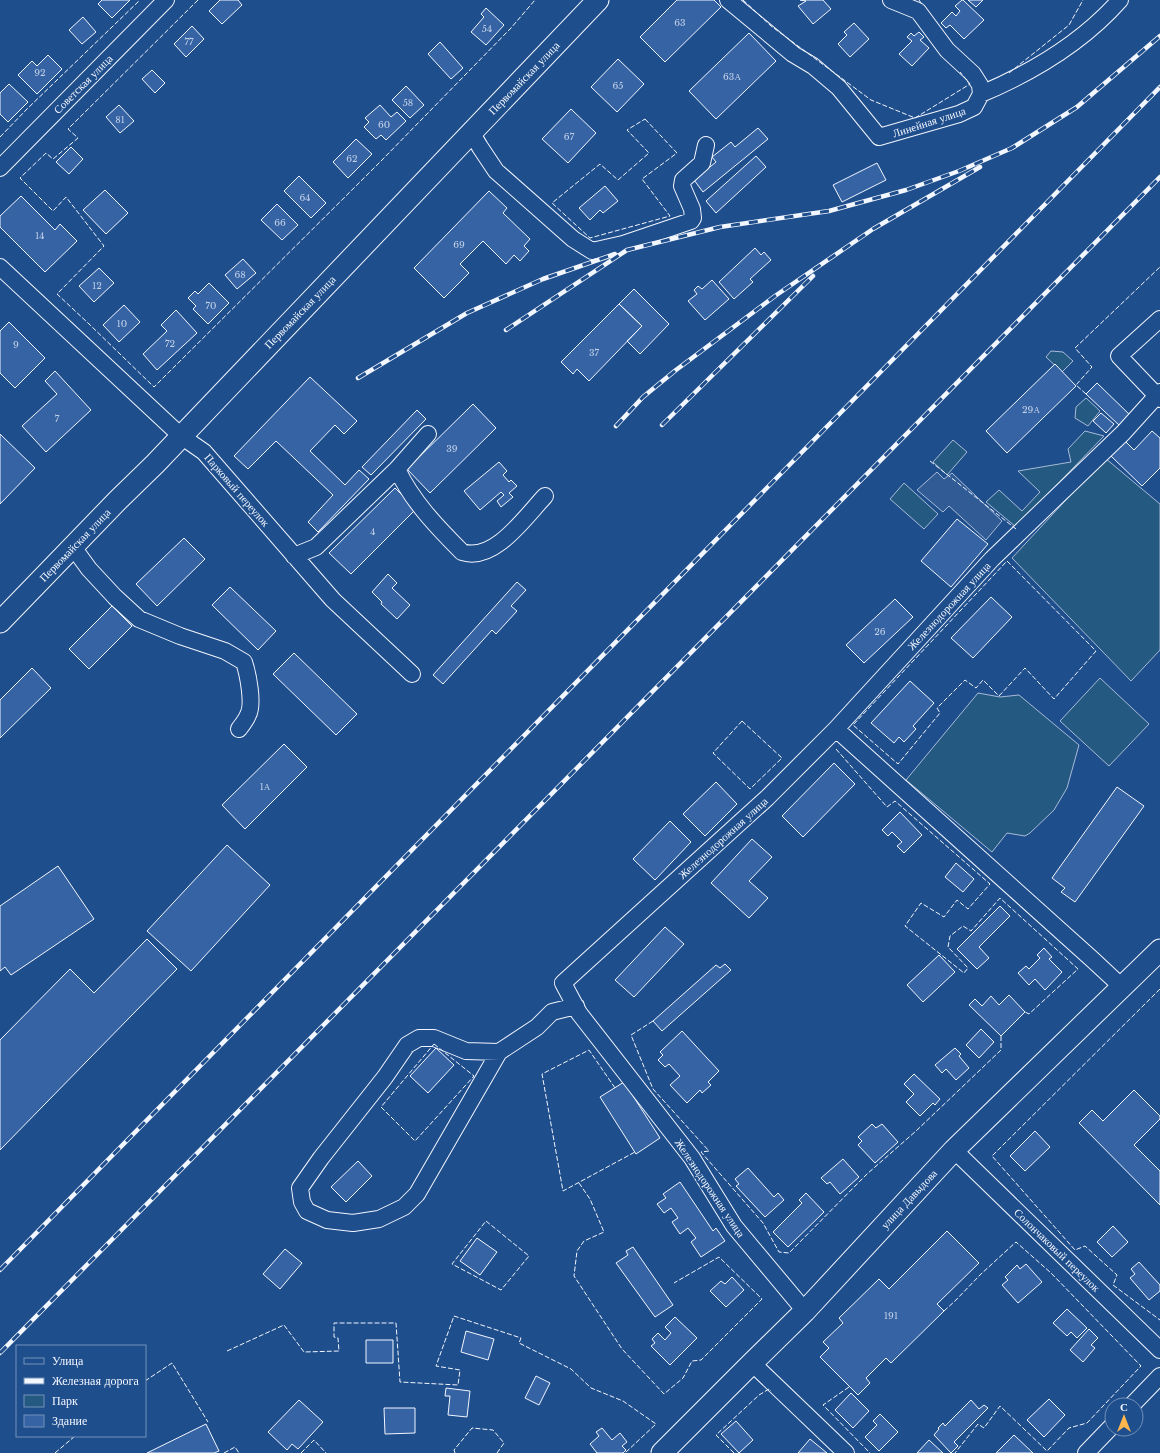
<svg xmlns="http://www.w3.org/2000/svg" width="1160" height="1453" font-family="'Libre Baskerville',serif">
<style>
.green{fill:#245a82;stroke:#a8bbd7}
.parking{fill:#305b95;stroke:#a8bbd7}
.building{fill:#3563a3;stroke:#f2f6ff}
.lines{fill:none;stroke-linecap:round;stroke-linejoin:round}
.minor-casing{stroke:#f2f6ff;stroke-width:18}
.major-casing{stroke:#f2f6ff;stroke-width:23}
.minor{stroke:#1f4e8c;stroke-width:16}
.major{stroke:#1f4e8c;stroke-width:21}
.rail-casing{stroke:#f2f6ff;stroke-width:4.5}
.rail{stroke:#1f4e8c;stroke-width:3;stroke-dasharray:9;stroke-linecap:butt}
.fence{stroke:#f2f6ff;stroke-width:1;stroke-dasharray:5 2;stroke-linecap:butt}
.labels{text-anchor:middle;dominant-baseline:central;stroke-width:3;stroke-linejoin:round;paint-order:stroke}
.number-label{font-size:9px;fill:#c3d1e8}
.street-label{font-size:11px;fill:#f2f6ff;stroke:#1f4e8c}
</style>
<rect width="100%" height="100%" fill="#1f4e8c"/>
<path class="green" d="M 1051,351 L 1063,352 L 1073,361 L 1062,372 L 1046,357 Z
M 1086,398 L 1100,411 L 1088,426 L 1075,418 L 1076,407 Z
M 1085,431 L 1104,436 L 1016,527 L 986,502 L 999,490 L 1022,511 L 1040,492 L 1018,471 L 1071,462 L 1068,449 Z
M 953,440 L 967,452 L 947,475 L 933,462 Z
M 1105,458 L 1160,504 L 1160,650 L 1131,681 L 1012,558 Z
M 904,483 L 938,514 L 924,529 L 890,499 Z
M 1100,678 L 1149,724 L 1109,766 L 1060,721 Z
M 978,693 L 1000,697 L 1019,695 L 1079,745 L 1067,788 L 1054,810 L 1030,833 L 1025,836 L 1007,833 L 992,852 L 906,780 Z"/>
<path class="parking" d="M 937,472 L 944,479 L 952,473 L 1002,521 L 986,540 L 949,506 L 943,512 L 917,490 Z"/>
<path class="building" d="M 102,0 L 130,0 L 112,18 L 98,4 Z
M 220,0 L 238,0 L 242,5 L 222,24 L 209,11 Z
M 677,0 L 714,0 L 721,7 L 665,62 L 640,37 Z
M 800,0 L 823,0 L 831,9 L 813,24 L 798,6 L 806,1 Z
M 962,0 L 963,0 L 984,20 L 964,39 L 950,25 L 946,28 L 941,23 L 952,12 L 956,16 L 960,11 L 955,6 Z
M 968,0 L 983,0 L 976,7 Z
M 486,8 L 504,25 L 486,45 L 471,32 L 484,17 L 481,14 Z
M 83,17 L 96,32 L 82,44 L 69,30 Z
M 854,23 L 869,39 L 850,57 L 838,44 L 847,35 L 844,32 Z
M 192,26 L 204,39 L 186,57 L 174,44 Z
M 919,32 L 924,37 L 920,40 L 929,48 L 912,66 L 899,54 L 912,41 L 907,37 L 911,33 L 914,36 Z
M 749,33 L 776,61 L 716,119 L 689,91 Z
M 440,42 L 463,68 L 451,79 L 428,54 Z
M 48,55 L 62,69 L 37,94 L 18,75 L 32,61 L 37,66 Z
M 618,59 L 644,84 L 617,112 L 591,87 Z
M 152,70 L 165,83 L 155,93 L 142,79 Z
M 9,84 L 28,102 L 8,122 L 0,114 L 0,93 Z
M 406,86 L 424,105 L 410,118 L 392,100 Z
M 119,105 L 134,121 L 120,133 L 106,117 Z
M 380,105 L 391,117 L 397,112 L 406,121 L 386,140 L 381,135 L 376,139 L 364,127 L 369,122 L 365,118 Z
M 571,109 L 596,133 L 568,163 L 542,139 Z
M 758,128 L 768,139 L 703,192 L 694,180 L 716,162 L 712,157 L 731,142 L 735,147 Z
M 356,139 L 372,154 L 348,178 L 333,162 Z
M 71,147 L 83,159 L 69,174 L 56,162 Z
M 756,156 L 766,167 L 716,213 L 706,201 Z
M 877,163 L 886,180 L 842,202 L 833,185 Z
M 299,176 L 326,203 L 311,218 L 284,191 Z
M 605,186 L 618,201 L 603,213 L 600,210 L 590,220 L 579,208 Z
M 105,190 L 128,213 L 106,234 L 83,210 Z
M 489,191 L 507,208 L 503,213 L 530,239 L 524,246 L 529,251 L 520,261 L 514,255 L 506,264 L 483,241 L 460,264 L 469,273 L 444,298 L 414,268 Z
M 21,196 L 55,230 L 60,224 L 77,241 L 45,272 L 0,227 L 0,216 Z
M 277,204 L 298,225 L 282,240 L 261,220 Z
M 755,248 L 761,255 L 764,252 L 771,260 L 750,279 L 753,282 L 734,299 L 719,282 Z
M 243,259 L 256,273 L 237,289 L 225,275 Z
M 99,268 L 114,283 L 94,302 L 79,286 Z
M 712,280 L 729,299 L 705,320 L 688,301 L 697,294 L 694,290 L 698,286 L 702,289 Z
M 209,283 L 229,303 L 208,324 L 193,309 L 196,306 L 188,298 L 195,291 L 198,294 Z
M 634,289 L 669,324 L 640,354 L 627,341 L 642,326 L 619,304 Z
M 619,304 L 642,326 L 589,381 L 577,369 L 573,374 L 561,362 Z
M 124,305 L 140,322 L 119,342 L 103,325 Z
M 176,310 L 197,333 L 157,370 L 143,354 L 167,331 L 161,325 Z
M 9,322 L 45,358 L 15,388 L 0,373 L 0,331 Z
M 1055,364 L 1076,386 L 1007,453 L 986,431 Z
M 55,371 L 91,410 L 46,452 L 22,426 L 57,394 L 45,381 Z
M 310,377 L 357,421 L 344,434 L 335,425 L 310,451 L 345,485 L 359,470 L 369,479 L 318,532 L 308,522 L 333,495 L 276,441 L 248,469 L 234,456 Z
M 1097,383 L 1131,416 L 1120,426 L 1086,394 Z
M 473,404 L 496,428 L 430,493 L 407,469 Z
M 417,410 L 426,419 L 371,475 L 362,467 Z
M 1101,413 L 1114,424 L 1106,433 L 1093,421 Z
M 1152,431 L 1160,438 L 1160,468 L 1142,486 L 1111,456 L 1125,441 L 1134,450 Z
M 0,434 L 35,468 L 0,504 Z
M 499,462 L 507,471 L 503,475 L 509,482 L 511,480 L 517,486 L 509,493 L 513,497 L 501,507 L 497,501 L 504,495 L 501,492 L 480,510 L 464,491 Z
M 395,488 L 416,509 L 351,574 L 329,553 Z
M 957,519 L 988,544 L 951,587 L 921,561 Z
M 184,538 L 205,559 L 157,606 L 136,584 Z
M 388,574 L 397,583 L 392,588 L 410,605 L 397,619 L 381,604 L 382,602 L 372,592 Z
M 517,582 L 526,590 L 511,606 L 517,611 L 496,634 L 492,630 L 443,684 L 433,675 Z
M 230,587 L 276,631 L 258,650 L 212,605 Z
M 991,597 L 1012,617 L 973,658 L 951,638 Z
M 895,599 L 913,617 L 864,663 L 846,645 Z
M 112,606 L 132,626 L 89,669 L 69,649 Z
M 294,653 L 357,714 L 336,735 L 273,674 Z
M 32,668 L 51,688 L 0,738 L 0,700 Z
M 910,681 L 934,703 L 913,726 L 916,729 L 904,742 L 899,737 L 894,743 L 871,723 Z
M 284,744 L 307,767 L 245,829 L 222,805 Z
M 834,763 L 855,784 L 803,837 L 782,816 Z
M 716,782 L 737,804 L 705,836 L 683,814 Z
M 1117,787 L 1144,806 L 1075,902 L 1061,892 L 1065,888 L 1052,878 Z
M 900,812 L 922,835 L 904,853 L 897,846 L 902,842 L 892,832 L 888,836 L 882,830 Z
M 670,821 L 691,842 L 655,880 L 633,859 Z
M 752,839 L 772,857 L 749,881 L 768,898 L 749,918 L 711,883 Z
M 227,845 L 270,885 L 191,971 L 147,931 Z
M 956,863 L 974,879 L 963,892 L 945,877 Z
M 58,866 L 94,919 L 11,975 L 5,967 L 0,971 L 0,906 Z
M 1000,906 L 1010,916 L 979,947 L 989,958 L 977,969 L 957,949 Z
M 665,927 L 684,944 L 634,997 L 615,980 Z
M 147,939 L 177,969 L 0,1150 L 0,1040 L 70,969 L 94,993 Z
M 1044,948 L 1052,957 L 1049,959 L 1062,972 L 1045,990 L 1035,979 L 1029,985 L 1018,973 L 1026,966 L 1029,969 L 1040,958 L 1037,955 Z
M 939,955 L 955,972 L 923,1002 L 907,985 Z
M 725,964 L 731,970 L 662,1031 L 653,1021 L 716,965 L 720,968 Z
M 1009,995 L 1025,1012 L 1001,1036 L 969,1005 L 975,999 L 982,1006 L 991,996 L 999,1005 Z
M 981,1029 L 994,1042 L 979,1058 L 966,1045 Z
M 682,1031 L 719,1071 L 708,1082 L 711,1085 L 702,1093 L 700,1090 L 687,1103 L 670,1085 L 680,1076 L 669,1064 L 665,1067 L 658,1060 L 663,1055 L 660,1052 Z
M 436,1048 L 454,1065 L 428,1093 L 410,1076 Z
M 955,1048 L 961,1054 L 959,1056 L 969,1068 L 956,1080 L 946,1069 L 942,1073 L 935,1065 Z
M 914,1074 L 940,1099 L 935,1105 L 933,1103 L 920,1116 L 906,1102 L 914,1094 L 904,1084 Z
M 624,1082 L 660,1138 L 636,1154 L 600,1097 Z
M 1134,1090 L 1160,1116 L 1160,1119 L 1134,1145 L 1160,1171 L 1160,1205 L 1079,1123 L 1092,1110 L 1103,1121 Z
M 872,1124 L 876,1128 L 882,1124 L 898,1142 L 875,1163 L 858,1145 L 862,1141 L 858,1137 Z
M 1035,1131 L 1050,1147 L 1025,1171 L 1010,1156 Z
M 843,1159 L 859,1177 L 840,1194 L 830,1182 L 827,1184 L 821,1178 Z
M 358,1161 L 372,1176 L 346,1202 L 331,1187 Z
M 748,1168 L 774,1197 L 778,1193 L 784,1200 L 765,1217 L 736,1186 L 739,1184 L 735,1179 Z
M 680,1182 L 713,1231 L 716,1228 L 725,1241 L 701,1257 L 691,1242 L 696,1238 L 688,1228 L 680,1234 L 672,1222 L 678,1218 L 671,1208 L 664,1213 L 657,1204 L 666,1198 L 663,1194 Z
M 806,1193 L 824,1212 L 788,1247 L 773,1232 L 802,1203 L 799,1200 Z
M 1113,1226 L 1128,1242 L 1112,1257 L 1097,1242 Z
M 947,1231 L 979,1263 L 937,1304 L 944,1311 L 891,1363 L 886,1358 L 866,1378 L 870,1383 L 858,1395 L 820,1357 L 829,1348 L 823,1342 L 843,1323 L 839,1318 L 879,1279 L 889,1289 Z
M 477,1238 L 497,1252 L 480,1275 L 460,1261 Z
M 633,1247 L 673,1305 L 655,1317 L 616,1263 L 628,1255 L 626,1251 Z
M 285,1249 L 302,1263 L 280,1289 L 263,1274 Z
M 1139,1262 L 1160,1285 L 1160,1291 L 1149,1300 L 1130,1278 L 1135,1274 L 1131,1269 Z
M 1026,1264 L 1042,1282 L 1018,1303 L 1002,1285 L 1008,1280 L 1005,1277 L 1017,1265 L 1020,1269 Z
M 732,1277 L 744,1290 L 726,1307 L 710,1291 L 721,1281 L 725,1284 Z
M 1067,1309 L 1087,1328 L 1077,1338 L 1071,1332 L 1067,1336 L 1053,1323 Z
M 675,1317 L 697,1338 L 670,1365 L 651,1346 L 655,1343 L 652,1339 L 658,1333 L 665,1340 L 671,1333 L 665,1327 Z
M 1089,1329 L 1098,1338 L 1091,1345 L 1095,1348 L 1083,1362 L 1070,1350 Z
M 466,1331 L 494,1339 L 488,1360 L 461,1352 Z
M 366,1340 L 393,1340 L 393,1363 L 366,1363 Z
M 536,1376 L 550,1383 L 539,1405 L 525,1398 Z
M 446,1388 L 470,1391 L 467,1417 L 448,1415 L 450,1396 L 445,1396 Z
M 851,1393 L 869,1411 L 853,1428 L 835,1410 Z
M 1049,1399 L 1065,1415 L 1044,1437 L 1027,1420 Z
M 299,1400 L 323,1422 L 298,1449 L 292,1444 L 287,1450 L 268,1432 Z
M 971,1400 L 979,1409 L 984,1405 L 988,1408 L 954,1442 L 958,1446 L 951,1453 L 934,1435 L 939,1429 L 938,1428 L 943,1423 L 945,1426 Z
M 384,1408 L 415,1408 L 415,1433 L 385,1434 Z
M 880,1414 L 898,1432 L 879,1451 L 865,1437 L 877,1425 L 873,1421 Z
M 736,1421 L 753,1440 L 739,1453 L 721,1434 Z
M 206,1424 L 219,1451 L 214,1453 L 147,1453 Z
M 602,1428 L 612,1440 L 620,1433 L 627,1442 L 622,1446 L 626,1450 L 623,1453 L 597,1453 L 590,1444 L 599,1436 L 596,1432 Z
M 1014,1435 L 1033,1453 L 996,1453 Z
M 810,1439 L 827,1453 L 798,1453 Z
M 929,1440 L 943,1453 L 917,1453 Z"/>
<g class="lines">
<defs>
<path id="minor" d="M 728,0 L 793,54 L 813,66 L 839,88 L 879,137 L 959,114 L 974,107 L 981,94 L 980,85 L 973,74 L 947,50 L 918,11 L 891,0
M 981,94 C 1033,72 1082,43 1120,0
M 471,132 L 480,147 L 496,171 L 573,239 L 592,251 L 623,244 L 691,221 L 693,218 L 692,209 L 682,186 L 683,180 L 702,163 L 706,145
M 0,168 L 166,0
M 0,267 L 181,436 L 204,452 L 333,600 L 412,674
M 1160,319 L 1119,356 L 1160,399
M 397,469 C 412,501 437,527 462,552 C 494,563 526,516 545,496
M 73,547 L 89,569 L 115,597 L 139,619 L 180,636 L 225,651 L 244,662 C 248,674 254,704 248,715 C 246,720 242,725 239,729
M 294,556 L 316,547 L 397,469 L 428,434
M 836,729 L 1093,960 L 1122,987
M 499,1052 L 466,1051 L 434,1038 L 419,1038 L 407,1045 L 385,1077 L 321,1158 L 300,1188 L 302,1202 L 307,1211 L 327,1220 L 353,1223 L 379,1219 L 404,1207 L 417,1194 L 499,1052 L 537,1027 L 552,1012 L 576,1006
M 954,1150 L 1160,1350
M 805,1311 L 734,1226 L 692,1158 L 579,1013 L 563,983 L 767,798 L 836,729 L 992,559 L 1123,433 L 1160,392
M 752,1363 L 846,1453
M 1132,1405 L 1160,1376
M 1086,1453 L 1112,1426"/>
<path id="major" d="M 0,622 L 118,500 L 155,464 L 598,0
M 662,1453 L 752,1363 L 805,1311 L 954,1150 L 1160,950"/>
</defs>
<use href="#minor" class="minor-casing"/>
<use href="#major" class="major-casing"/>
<use href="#minor" class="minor"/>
<use href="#major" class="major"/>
<defs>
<path id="rail" d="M 506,330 L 627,250 L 720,227 L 829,211 L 906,190 L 959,171 L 1012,148 L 1077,107 L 1160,36
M 358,378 L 467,313 L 543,279 L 615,254
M 662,425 L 813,276
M 616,426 L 643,397 L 676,370 L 775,296 L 873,229 L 980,167
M 0,1270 L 1160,87
M 0,1353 L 1160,177"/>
</defs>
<use href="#rail" class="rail-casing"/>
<use href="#rail" class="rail"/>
<path class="fence" d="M 198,0 L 68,129 L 78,138 L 53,159 L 46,153 L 20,178 L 53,211 L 66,197 L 104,246 L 57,294 L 88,323 L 154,387 L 381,161 L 511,28 L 535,0
M 743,0 L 771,26 L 871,100 L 915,118 L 970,84 L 960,72
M 919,0 L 923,6
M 1009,73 L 1069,25 L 1083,0
M 645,119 L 677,153 L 642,179 L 670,216 L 590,238 L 552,203 L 600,164 L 618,180 L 649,153 L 627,130 Z
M 0,137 L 27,109 L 140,0
M 1086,394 L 1076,385 L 1092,367 L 1075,348 L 1160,267
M 930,461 L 1016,529
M 1007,561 L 1096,651 L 1054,699 L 1025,668 L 999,696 L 983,680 L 976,688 L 965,680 L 937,708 L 940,713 L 898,764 L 853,725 Z
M 742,721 L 782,758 L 750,789 L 713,753 Z
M 836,749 L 887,807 L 895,801 L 990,884 L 968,909 L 957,900 L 944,917 L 921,903 L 905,926 L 964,973 L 968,968 L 948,947 L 950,936 L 963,926 L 971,931 L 1000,898 L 1078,969 L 1029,1014 L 1025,1012
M 1160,989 L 992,1156 L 1075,1250 L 1085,1246 L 1117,1275 L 1113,1285 L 1160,1320
M 653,1021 L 631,1035 L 653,1089 L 709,1151 L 701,1152 L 763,1223 L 779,1252 L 789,1253 L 867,1174 L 916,1131 L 1001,1050 L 1001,1036
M 434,1044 L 474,1076 L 415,1141 L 381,1107 Z
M 615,1088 L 589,1050 L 542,1074 L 563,1191 L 635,1152
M 579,1183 L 590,1199 L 604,1232 L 584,1241 L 577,1251 L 574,1276 L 622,1349 L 664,1394 L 683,1378 L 692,1361 L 701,1360 L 762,1299 L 719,1257 L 674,1283
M 486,1221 L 529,1256 L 501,1290 L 452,1264 Z
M 944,1311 L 955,1301 L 981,1274 L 1016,1242 L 1051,1273 L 1141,1366 L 1087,1423 L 1069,1428 L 1047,1451 L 1000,1406 L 984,1428 L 978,1424 L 955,1453
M 227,1351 L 284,1325 L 304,1352 L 339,1351 L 338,1338 L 334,1337 L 334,1323 L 396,1323 L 400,1382 L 458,1385 L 460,1370 L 436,1366 L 454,1316 L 521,1338 L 519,1343 L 571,1369 L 591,1388 L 623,1401 L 656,1424 L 625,1453
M 145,1381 L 172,1363 L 208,1422
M 849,1387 L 823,1405 L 870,1453
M 55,1453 L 75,1436
M 224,1453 L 235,1447 L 239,1453
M 301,1453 L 314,1440 L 326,1453
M 455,1453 L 454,1450 L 472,1428 L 493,1430 L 504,1443 L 497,1453
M 734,1453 L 716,1435 L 759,1395 L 769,1389 L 771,1391"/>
</g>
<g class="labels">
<g class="number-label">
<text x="680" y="22">63</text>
<text x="487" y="28">54</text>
<text x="189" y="41">77</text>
<text x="40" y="72">92</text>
<text x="732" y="76">63А</text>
<text x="618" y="85">65</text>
<text x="408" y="102">58</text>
<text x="120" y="119">81</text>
<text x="384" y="124">60</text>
<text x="569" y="136">67</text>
<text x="352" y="158">62</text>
<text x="305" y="197">64</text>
<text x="280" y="222">66</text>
<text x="40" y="235">14</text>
<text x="459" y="244">69</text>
<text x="240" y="274">68</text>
<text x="97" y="285">12</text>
<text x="211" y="305">70</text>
<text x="122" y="323">10</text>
<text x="170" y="343">72</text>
<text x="16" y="344">9</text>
<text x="594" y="352">37</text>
<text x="1031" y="409">29А</text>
<text x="57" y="418">7</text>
<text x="452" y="448">39</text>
<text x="373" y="531">4</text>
<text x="880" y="631">26</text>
<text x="265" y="786">1А</text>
<text x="891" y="1315">191</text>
</g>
<g class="street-label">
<text transform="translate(524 78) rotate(-46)">Первомайская улица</text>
<text transform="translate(83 84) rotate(-45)">Советская улица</text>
<text transform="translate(929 122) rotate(-18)">Линейная улица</text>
<text transform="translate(300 312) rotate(-46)">Первомайская улица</text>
<text transform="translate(237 490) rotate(49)">Парковый переулок</text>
<text transform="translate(75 545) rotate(-46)">Первомайская улица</text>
<text transform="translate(949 606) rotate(-47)">Железнодорожная улица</text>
<text transform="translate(723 838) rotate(-42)">Железнодорожная улица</text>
<text transform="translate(710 1188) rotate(56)">Железнодорожная улица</text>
<text transform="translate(909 1199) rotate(-47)">улица Давыдова</text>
<text transform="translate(1057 1250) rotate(44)">Солончаковый переулок</text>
</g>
</g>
<rect x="16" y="1345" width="130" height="92" fill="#1f4e8c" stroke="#7391ba"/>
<rect x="24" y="1358" width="20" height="6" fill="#1f4e8c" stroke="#7391ba"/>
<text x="52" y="1365" font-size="12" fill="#f2f6ff">Улица</text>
<rect x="24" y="1378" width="20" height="6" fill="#f2f6ff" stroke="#7391ba"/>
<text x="52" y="1385" font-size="12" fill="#f2f6ff">Железная дорога</text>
<rect x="24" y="1395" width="20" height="12" fill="#245a82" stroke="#7391ba"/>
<text x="52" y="1405" font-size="12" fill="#f2f6ff">Парк</text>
<rect x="24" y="1415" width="20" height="12" fill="#3563a3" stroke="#7391ba"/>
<text x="52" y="1425" font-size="12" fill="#f2f6ff">Здание</text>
<g transform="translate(1124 1417)"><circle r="19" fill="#1f4e8c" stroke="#7391ba"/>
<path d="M0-3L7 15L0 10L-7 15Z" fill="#ffb74d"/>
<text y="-6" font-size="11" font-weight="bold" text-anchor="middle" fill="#f2f6ff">С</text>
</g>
</svg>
